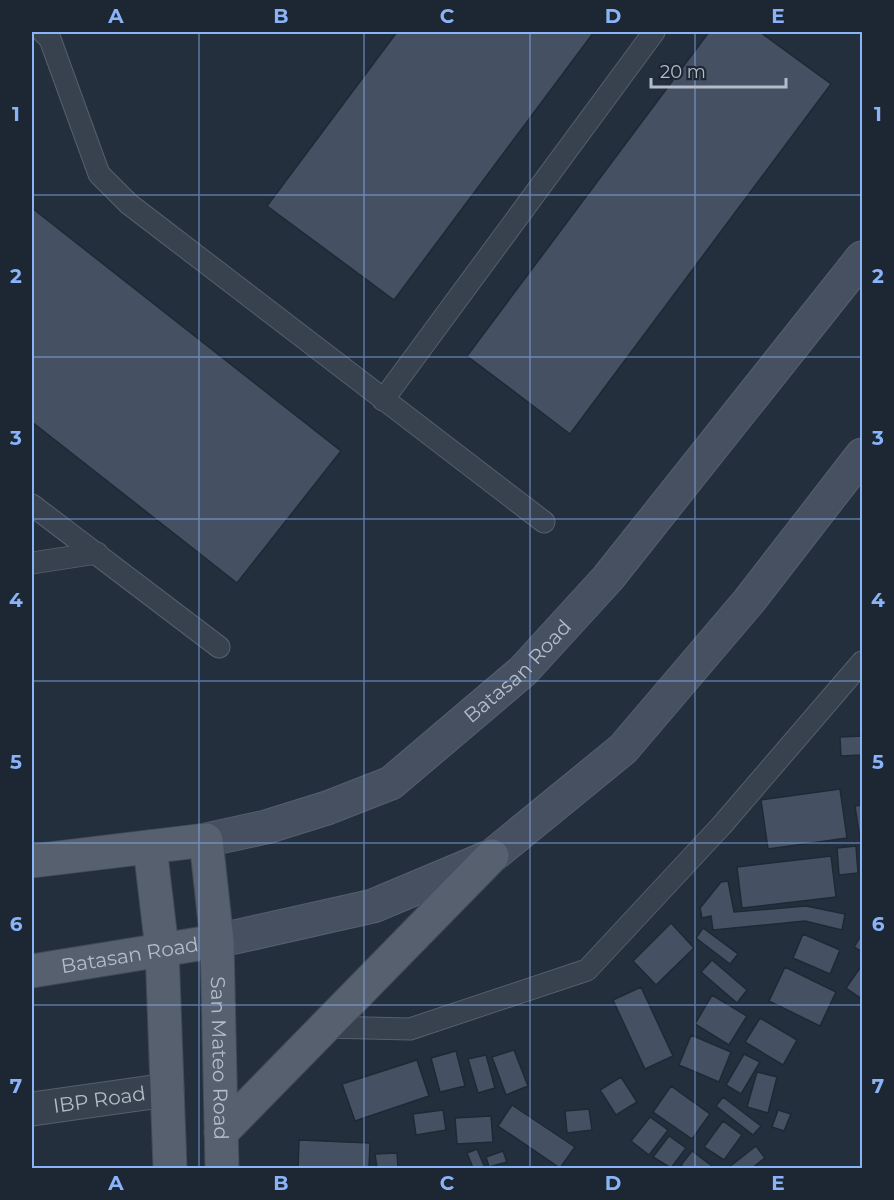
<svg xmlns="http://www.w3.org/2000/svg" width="894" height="1200" font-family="Montserrat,sans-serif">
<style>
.building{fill:#455162;stroke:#1f2835;stroke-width:1.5}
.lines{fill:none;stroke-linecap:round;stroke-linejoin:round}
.lane-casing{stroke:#565f6c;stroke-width:23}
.street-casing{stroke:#565f6c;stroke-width:35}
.secondary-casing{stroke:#565f6c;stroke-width:35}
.primary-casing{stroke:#414a57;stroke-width:35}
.lane{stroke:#38414e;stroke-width:21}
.street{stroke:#38414e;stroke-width:33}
.secondary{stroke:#465061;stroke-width:33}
.primary{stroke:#56606e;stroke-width:33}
.grid{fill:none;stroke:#8ab4f8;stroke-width:1.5;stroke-opacity:0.55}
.labels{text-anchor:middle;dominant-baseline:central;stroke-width:6;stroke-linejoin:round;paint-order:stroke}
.street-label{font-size:20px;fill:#b4bcc9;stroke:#1d2633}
.neatline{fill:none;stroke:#8ab4f8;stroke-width:2}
.grid-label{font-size:20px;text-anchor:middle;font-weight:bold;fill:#8ab4f8}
</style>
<rect width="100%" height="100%" fill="#242f3e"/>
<path class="building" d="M 397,32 L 594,32 L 394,300 L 267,206 Z
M 709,32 L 760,32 L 831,84 L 570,434 L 467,356 Z
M 32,208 L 341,451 L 237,583 L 32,422 Z
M 862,736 L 862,755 L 841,756 L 840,737 Z
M 840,789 L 847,838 L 768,849 L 761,800 Z
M 862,805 L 862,852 L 855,806 Z
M 856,846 L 858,873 L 839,875 L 837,848 Z
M 831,856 L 836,897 L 742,908 L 737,867 Z
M 728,881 L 734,912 L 806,906 L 845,914 L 842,930 L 805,921 L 713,930 L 711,916 L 702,918 L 700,908 L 721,882 Z
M 671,923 L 694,948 L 656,985 L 633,961 Z
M 703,928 L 738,954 L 730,964 L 696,938 Z
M 803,934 L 840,950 L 830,974 L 793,958 Z
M 862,934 L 862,952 L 854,947 Z
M 712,960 L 747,990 L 737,1003 L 701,972 Z
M 862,965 L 862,999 L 846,988 Z
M 785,967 L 836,992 L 820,1026 L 769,1001 Z
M 641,987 L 673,1056 L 645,1069 L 613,1000 Z
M 712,995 L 747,1016 L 729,1045 L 695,1024 Z
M 760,1018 L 797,1040 L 783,1065 L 745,1042 Z
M 691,1035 L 731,1052 L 719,1082 L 679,1065 Z
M 514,1050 L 528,1086 L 506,1095 L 492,1057 Z
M 456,1051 L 465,1086 L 440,1092 L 431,1058 Z
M 744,1054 L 760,1062 L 741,1094 L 726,1085 Z
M 486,1055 L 495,1088 L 478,1093 L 468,1059 Z
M 417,1060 L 429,1096 L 355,1121 L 342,1084 Z
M 757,1072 L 777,1077 L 768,1113 L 747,1107 Z
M 621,1077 L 637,1102 L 616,1115 L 600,1090 Z
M 671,1086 L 710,1114 L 692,1139 L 653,1112 Z
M 723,1097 L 761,1126 L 753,1135 L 716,1106 Z
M 512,1105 L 575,1147 L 560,1168 L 498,1126 Z
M 589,1109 L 592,1130 L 567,1133 L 565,1111 Z
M 443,1110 L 446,1130 L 416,1135 L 413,1114 Z
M 778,1110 L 791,1114 L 784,1131 L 772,1127 Z
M 491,1116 L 493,1142 L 457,1144 L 455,1118 Z
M 650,1117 L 668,1130 L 649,1155 L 631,1141 Z
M 723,1121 L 742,1135 L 724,1160 L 704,1147 Z
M 669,1136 L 686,1148 L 671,1168 L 653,1157 Z
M 299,1140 L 370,1143 L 369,1168 L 298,1168 Z
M 756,1146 L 765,1158 L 752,1168 L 728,1168 Z
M 477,1149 L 485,1168 L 473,1168 L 467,1153 Z
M 503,1151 L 507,1162 L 489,1167 L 486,1157 Z
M 692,1151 L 712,1166 L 710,1168 L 685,1168 L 681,1165 Z
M 397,1153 L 398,1168 L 377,1168 L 375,1154 Z"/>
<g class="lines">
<defs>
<path id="lane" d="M 43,32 L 50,39 L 99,174 L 129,204 L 544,522
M 383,400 L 654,32
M 32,505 L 219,647
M 32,563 L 97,553
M 324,1027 L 410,1029 L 587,970 L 722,825 L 862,662"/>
<g id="street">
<path id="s1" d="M 32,1109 L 167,1090"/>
</g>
<g id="secondary">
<path id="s2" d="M 206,840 L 266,827 L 327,808 L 391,783 L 523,671 L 608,578 L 862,258"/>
<path d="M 217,941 L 373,906 L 492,856 L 623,749 L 749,601 L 862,455"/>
</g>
<g id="primary">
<path d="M 150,847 L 162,949 L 170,1168"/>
<path id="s3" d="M 32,861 L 206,840 L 217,941 L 222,1168"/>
<path id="s4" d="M 32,971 L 217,941"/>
<path d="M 221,1133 L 492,856"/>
</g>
</defs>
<use href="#lane" class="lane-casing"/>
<use href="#street" class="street-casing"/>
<use href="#secondary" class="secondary-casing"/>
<use href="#primary" class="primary-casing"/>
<use href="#lane" class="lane"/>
<use href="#street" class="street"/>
<use href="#secondary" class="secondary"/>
<use href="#primary" class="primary"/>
</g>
<path class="grid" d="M 199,32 L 199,1168M 364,32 L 364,1168M 530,32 L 530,1168M 695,32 L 695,1168M 32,195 L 862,195M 32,357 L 862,357M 32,519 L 862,519M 32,681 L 862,681M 32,843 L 862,843M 32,1005 L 862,1005"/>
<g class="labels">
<g class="street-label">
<text stroke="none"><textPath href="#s2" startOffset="363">Batasan Road</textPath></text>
<text stroke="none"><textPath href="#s4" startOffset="99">Batasan Road</textPath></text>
<text stroke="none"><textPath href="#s3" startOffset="394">San Mateo Road</textPath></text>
<text stroke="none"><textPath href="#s1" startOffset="68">IBP Road</textPath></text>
</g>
</g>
<rect width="894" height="1200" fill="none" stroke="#1d2633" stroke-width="66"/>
<path d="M651 78v9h135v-9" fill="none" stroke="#b4bcc9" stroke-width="3"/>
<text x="660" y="78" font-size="18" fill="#b4bcc9" stroke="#1d2633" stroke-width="4.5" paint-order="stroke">20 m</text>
<rect x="33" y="33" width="828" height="1134" class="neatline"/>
<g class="grid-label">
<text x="116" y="23">A</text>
<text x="281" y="23">B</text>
<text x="447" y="23">C</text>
<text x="613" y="23">D</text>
<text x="778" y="23">E</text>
<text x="16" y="121">1</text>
<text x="878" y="121">1</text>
<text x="16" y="283">2</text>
<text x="878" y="283">2</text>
<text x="16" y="445">3</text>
<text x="878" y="445">3</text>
<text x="16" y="607">4</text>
<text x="878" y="607">4</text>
<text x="16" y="769">5</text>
<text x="878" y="769">5</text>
<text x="16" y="931">6</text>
<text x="878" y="931">6</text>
<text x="16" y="1093">7</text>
<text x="878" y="1093">7</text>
<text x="116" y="1190">A</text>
<text x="281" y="1190">B</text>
<text x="447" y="1190">C</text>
<text x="613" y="1190">D</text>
<text x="778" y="1190">E</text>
</g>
</svg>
